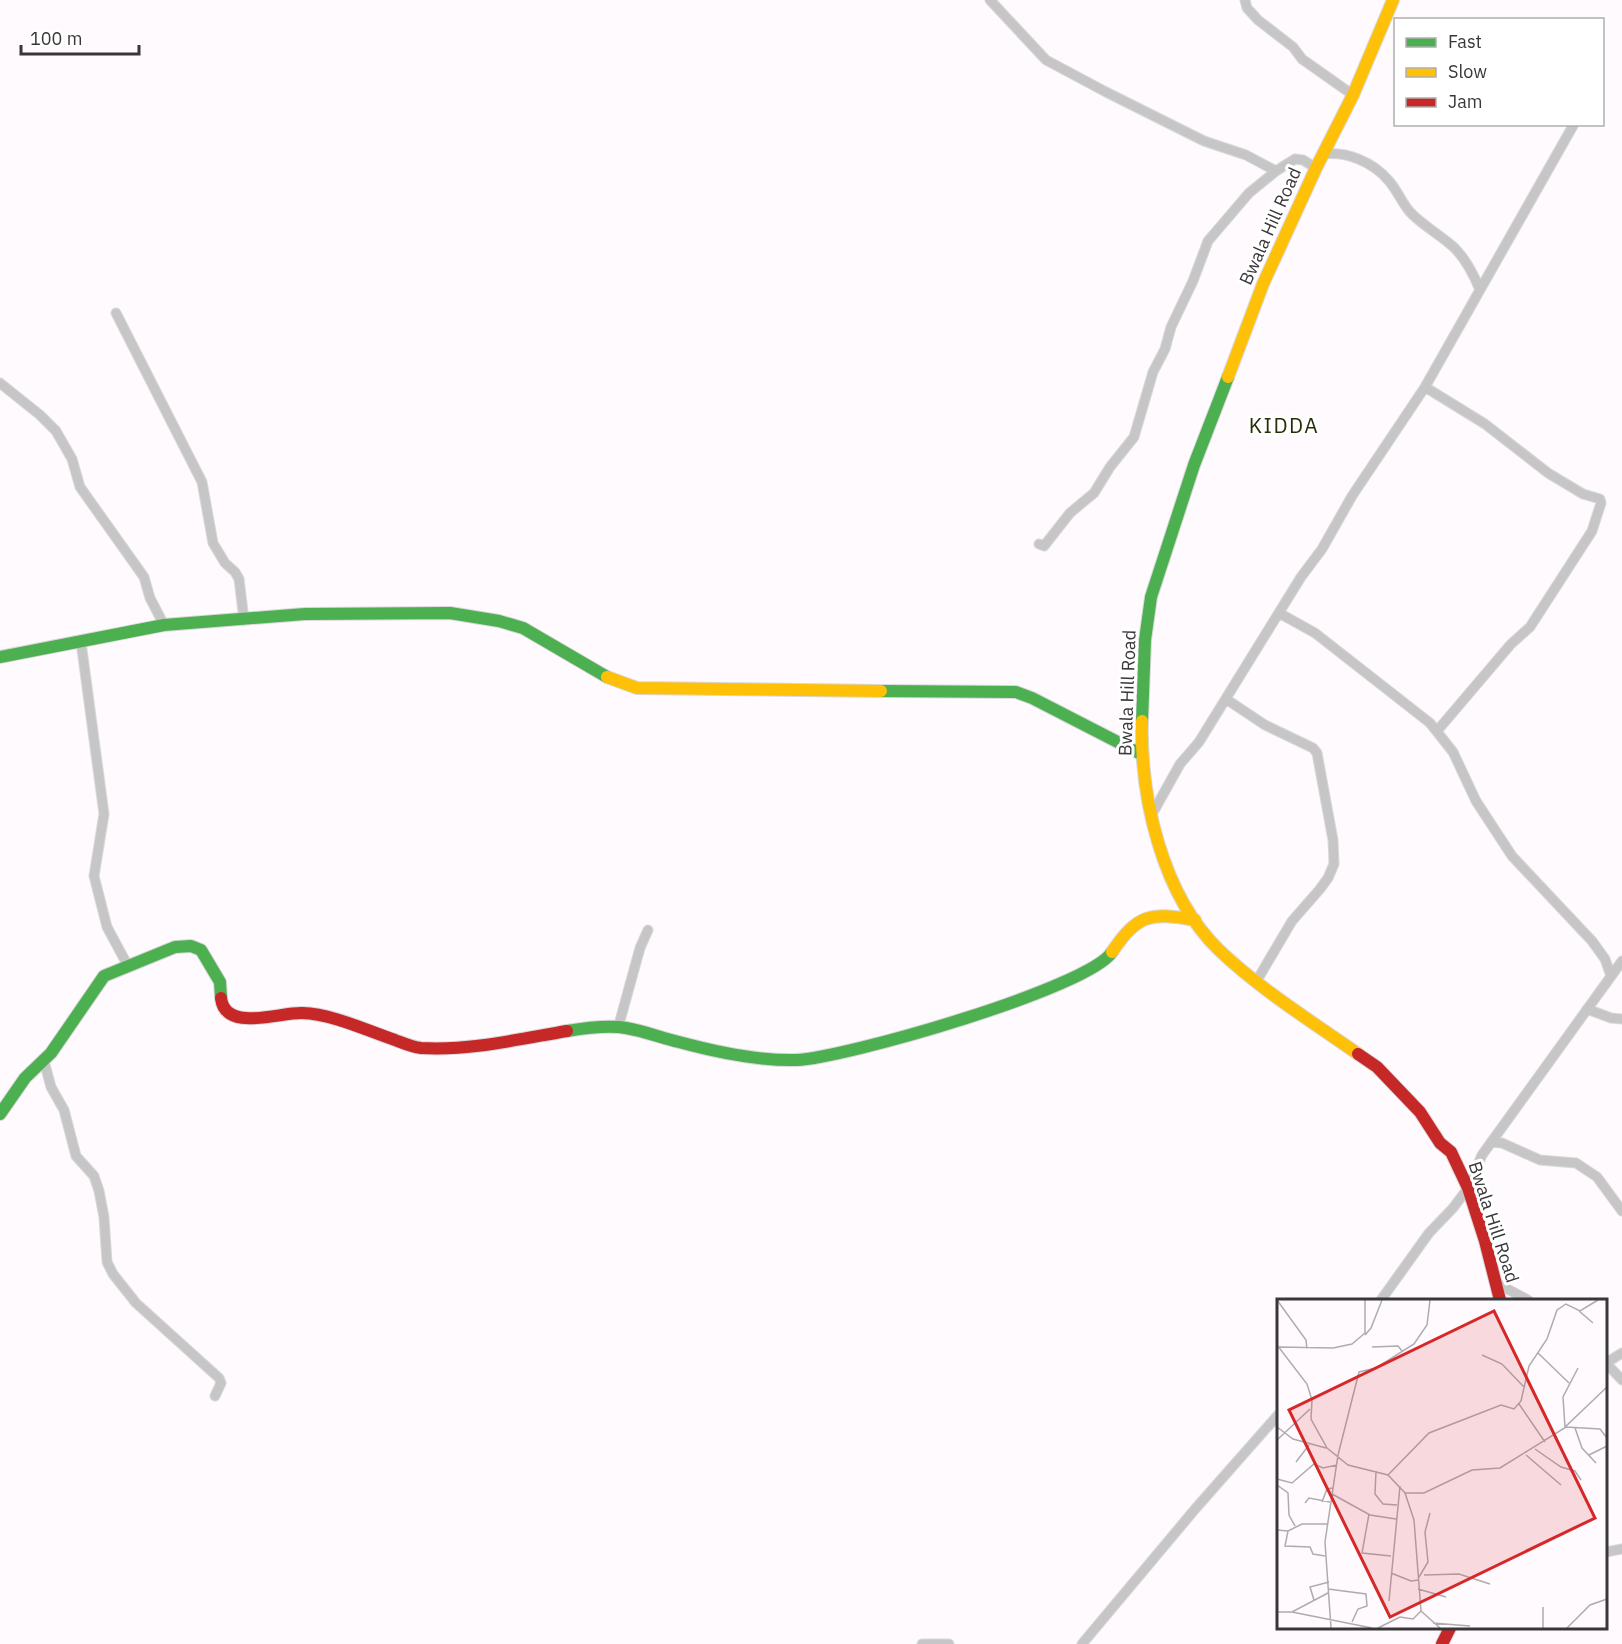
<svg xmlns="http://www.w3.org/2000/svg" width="1622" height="1644" font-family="'IBM Plex Sans',sans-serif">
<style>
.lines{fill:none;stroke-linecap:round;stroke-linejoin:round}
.street-casing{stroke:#dad8da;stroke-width:11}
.fast-casing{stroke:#dad8da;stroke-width:14}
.slow-casing{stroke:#dad8da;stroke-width:14}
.jam-casing{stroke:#dad8da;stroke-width:14}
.street{stroke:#c7c6c6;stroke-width:9}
.fast{stroke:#4caf50;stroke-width:12}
.slow{stroke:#ffc107;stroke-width:12}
.jam{stroke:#c62828;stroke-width:12}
.labels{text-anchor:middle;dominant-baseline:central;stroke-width:6;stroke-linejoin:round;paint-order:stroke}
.street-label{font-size:18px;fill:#393739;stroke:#fff}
.quarter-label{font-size:21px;letter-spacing:1.5px;fill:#262e06;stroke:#fff}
.inset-road{fill:none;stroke:#afacaf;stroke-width:1.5}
.view{fill:#d62828;fill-opacity:0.15;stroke:#d62828;stroke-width:3}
.inset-edge{fill:none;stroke:#393739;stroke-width:3}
</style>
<rect width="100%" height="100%" fill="#fefafe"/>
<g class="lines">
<defs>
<path id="street" d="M 990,0 L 1046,60 L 1106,92 L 1204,141 L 1246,155 L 1276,171
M 1245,0 L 1247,8 L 1258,20 L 1293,47 L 1302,59 L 1353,95
M 1323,154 C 1347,151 1373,162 1389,181 C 1397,190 1402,203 1410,212 C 1421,224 1437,233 1450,244 C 1464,255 1473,273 1480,290
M 116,313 L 202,482 L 213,543 L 225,563 L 235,572 L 239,579 L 244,620
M 0,383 L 40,415 L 56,431 L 72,459 L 80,487 L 144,577 L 150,598 L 164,625
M 1425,387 L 1485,424 L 1548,473 L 1583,494 L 1600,499 L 1601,503 L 1592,531 L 1530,627 L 1511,644 L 1437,731
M 1039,544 L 1044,546 L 1070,513 L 1094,493 L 1110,467 L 1134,437 L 1153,372 L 1165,349 L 1171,327 L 1193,281 L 1208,241 L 1249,193 L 1276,171 L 1295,159 L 1303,160 L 1316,168
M 1279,613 L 1315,633 L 1430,723 L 1453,752 L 1476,801 L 1512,856 L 1592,941 L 1605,959 L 1611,976
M 81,642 L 104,814 L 94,876 L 107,927 L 128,966
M 1226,699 L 1265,725 L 1313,748 L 1317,753 L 1333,840 L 1334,864 L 1328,878 L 1320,889 L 1292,921 L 1256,982
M 1151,816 L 1180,764 L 1199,742 L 1301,577 L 1322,549 L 1352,496 L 1425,387 L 1574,124
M 1587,1009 L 1611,1018 L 1622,1019
M 618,1028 L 640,948 L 648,930
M 44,1061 L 51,1087 L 64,1110 L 76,1156 L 94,1176 L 99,1191 L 104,1217 L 107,1262 L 113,1274 L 136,1303 L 219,1378 L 221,1383 L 215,1396
M 1491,1142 L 1502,1143 L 1540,1160 L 1576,1163 L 1597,1177 L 1622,1211
M 1498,1284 L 1528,1300
M 1381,1300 L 1429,1233 L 1453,1208 L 1468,1188 L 1482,1155 L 1622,961
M 1606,1363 L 1622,1380
M 1606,1363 L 1622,1353
M 1606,1552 L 1622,1549
M 922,1644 L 949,1644
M 1082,1644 L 1196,1508 L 1278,1415"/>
<path id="fast" d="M 0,657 L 164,625 L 305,614 L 450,613 L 499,621 L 523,628 L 607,677
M 881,691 L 1016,692 L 1032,698 L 1141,754
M 1142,721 L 1145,640 L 1151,597 L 1194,465 L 1228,377
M 567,1031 C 585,1028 609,1025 626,1028 C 644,1031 662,1038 679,1042 C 716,1052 758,1061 796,1060 C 845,1058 1089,988 1112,952
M 0,1114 L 25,1078 L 51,1053 L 104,976 L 175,947 L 191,946 L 201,950 L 220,982 L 221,998"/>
<path id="slow" d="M 1228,377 L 1263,284 L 1316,168 L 1353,95 L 1393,0
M 607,677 L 637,688 L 881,691
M 1142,721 C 1140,797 1162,895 1219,950 C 1261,990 1311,1021 1358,1054
M 1112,952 C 1138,914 1150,912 1195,920"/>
<path id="jam" d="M 221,998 C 225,1033 280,1012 302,1013 C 333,1014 365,1030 395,1040 C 403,1043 412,1047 421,1048 C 469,1051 520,1039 567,1031
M 1358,1054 L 1377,1067 L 1420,1112 L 1440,1143 L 1451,1152 L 1468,1188 L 1485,1241 L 1500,1300
M 1442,1644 L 1450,1628"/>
</defs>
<use href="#street" class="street-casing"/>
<use href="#fast" class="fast-casing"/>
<use href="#slow" class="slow-casing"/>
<use href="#jam" class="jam-casing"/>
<use href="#street" class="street"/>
<use href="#fast" class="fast"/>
<use href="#slow" class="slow"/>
<use href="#jam" class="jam"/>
</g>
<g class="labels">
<g class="street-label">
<text transform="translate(1270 226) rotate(-66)">Bwala Hill Road</text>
<text transform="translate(1127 693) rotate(-88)">Bwala Hill Road</text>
<text transform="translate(1494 1222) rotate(72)">Bwala Hill Road</text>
</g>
<g class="quarter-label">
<text x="1284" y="425">KIDDA</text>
</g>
</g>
<g transform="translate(1277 1299)">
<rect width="330" height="330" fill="#fefafe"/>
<path class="inset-road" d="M 0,1 L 29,41 L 30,50M 302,12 L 316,24M 88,36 L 94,29 L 105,1M 0,46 L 30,85 L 35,101 L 34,120 L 50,149 L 71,166 L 111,176 L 128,194 L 137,221 L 144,312M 2,48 L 56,49 L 75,45 L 88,34 L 88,1M 95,48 L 121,47 L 125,52M 261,54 L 292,84M 205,56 L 225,65 L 247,88M 301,69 L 286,98 L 288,128 L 330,88M 242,105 L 268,143M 0,128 L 16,140 L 49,149M 298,129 L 305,149 L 319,164M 0,141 L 33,110M 258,150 L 284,168 L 298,172 L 304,181M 249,156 L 284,186M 312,156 L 330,147M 19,163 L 32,146M 99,172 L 98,195 L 106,205 L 120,206M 111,176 L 152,134 L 224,106 L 237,110 L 244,102 L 252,67 L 270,40 L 280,11 L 289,5 L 303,12 L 321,1M 0,180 L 15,184 L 37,165 L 46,169 L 60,166M 0,186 L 11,194 L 12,216 L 18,227M 128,194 L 147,194 L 195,171 L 223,169 L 289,128 L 323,130 L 330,139M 55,195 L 93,216 L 119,220M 45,203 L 50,190 L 56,189M 28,204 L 32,199 L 53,203M 92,215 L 85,254 L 114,257M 0,231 L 11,232 L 25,225 L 50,225M 11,232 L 8,247 L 33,248 L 36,255 L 48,257M 114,274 L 134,282 L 142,281M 147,276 L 182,275 L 213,285M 142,278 L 151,263 L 148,233 L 153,214M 51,290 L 89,295 L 90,307 L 81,310 L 75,323M 141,290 L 169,298M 37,301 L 33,288 L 52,283M 112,302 L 123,187M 266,308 L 266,329M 144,312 L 163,329M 0,313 L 15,313 L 51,294M 15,313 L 95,329M 156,324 L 193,327M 54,329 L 48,243 L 61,156 L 82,73 L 99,69 L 137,45 L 150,26 L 153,1M 101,329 L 123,318 L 136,320 L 144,312M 290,329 L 313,306 L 330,300"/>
<path class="view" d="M 217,12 L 318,219 L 113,318 L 12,111 Z"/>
<rect width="330" height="330" class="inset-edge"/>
</g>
<rect x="1394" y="18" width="210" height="108" fill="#ffffff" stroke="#b0afb0" stroke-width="1.5"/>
<rect x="1406" y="38" width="30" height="9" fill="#4caf50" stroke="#b0afb0" stroke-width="1.5"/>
<text x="1448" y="48" font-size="18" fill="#393739">Fast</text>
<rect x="1406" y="68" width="30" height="9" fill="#ffc107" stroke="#b0afb0" stroke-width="1.5"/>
<text x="1448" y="78" font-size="18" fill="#393739">Slow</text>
<rect x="1406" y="98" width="30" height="9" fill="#c62828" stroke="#b0afb0" stroke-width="1.5"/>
<text x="1448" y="108" font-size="18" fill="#393739">Jam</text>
<path d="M21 45v9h118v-9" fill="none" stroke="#393739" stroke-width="3"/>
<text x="30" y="45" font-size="18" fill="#393739" stroke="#ffffff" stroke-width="4.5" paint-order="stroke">100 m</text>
</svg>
